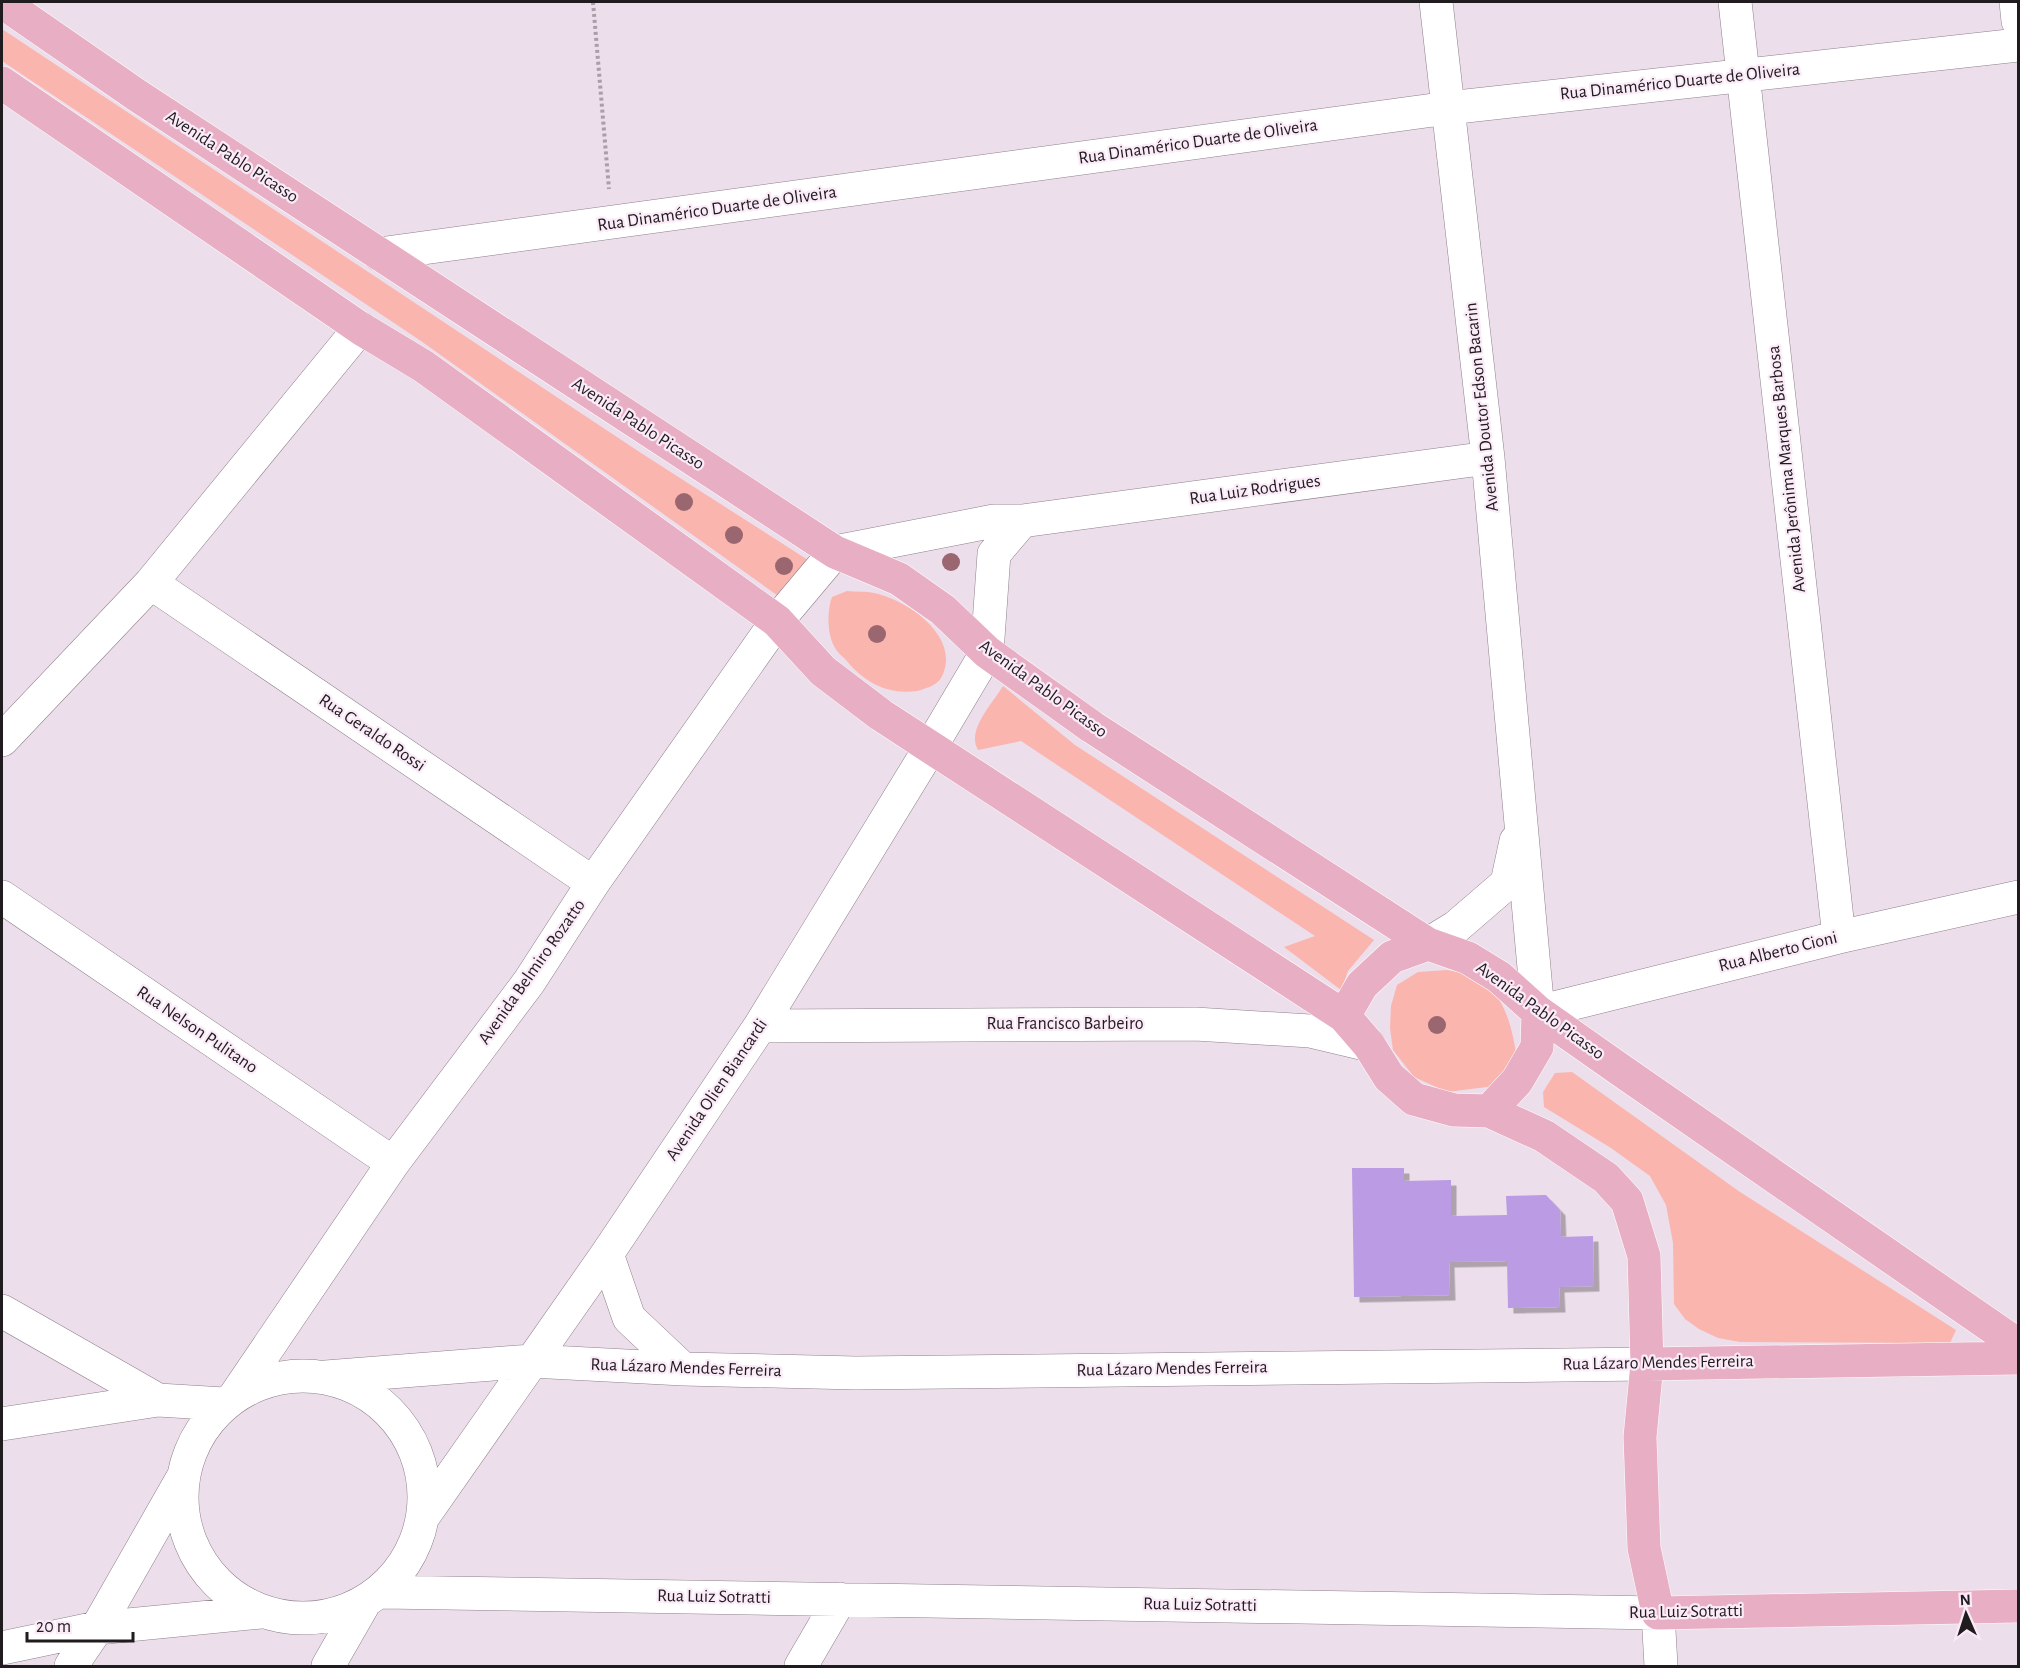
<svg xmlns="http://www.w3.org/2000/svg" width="2020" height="1668" font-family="'Alegreya Sans',sans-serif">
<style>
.green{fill:#fab5af}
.building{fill:#ba9be4;filter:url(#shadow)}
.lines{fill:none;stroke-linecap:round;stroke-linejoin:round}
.minor-casing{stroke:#8e808c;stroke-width:34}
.major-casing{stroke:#fff;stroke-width:34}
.path{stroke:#aa9ea8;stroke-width:4;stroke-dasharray:3 3;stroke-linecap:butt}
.minor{stroke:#fff;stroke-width:33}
.major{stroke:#e8afc4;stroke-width:33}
.tree{fill:#9a6770}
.labels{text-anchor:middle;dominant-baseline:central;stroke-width:4.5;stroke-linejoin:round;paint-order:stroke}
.street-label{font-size:18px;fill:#201b1f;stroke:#fbebf8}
</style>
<defs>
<filter id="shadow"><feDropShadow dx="5.5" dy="5.5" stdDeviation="0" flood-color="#0004"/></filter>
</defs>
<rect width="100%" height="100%" fill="#eddeeb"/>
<path class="green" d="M 2,29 L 641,453 L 811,562 L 781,598 L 421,341 L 2,61 Z
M 847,591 C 855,592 866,591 874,593 C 908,600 963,638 941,678 C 937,685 925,689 917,691 C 888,695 865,683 846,660 C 842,656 836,651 834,646 C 827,633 827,610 832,597 Z
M 1003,686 L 1075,745 L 1374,940 L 1348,971 L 1341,990 L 1284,947 L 1315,936 L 1021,741 L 978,750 C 966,730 993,703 1003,686 Z
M 1447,970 C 1457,972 1472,973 1480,979 C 1506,997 1513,1031 1517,1060 L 1495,1086 L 1447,1092 L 1414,1077 L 1393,1050 L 1390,1028 L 1391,1006 L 1397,985 L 1418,972 Z
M 1572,1072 L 1740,1192 L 1956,1330 L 1950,1343 L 1740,1342 L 1718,1338 L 1699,1329 L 1685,1319 L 1674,1304 L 1673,1243 L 1666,1205 L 1650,1176 L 1611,1148 L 1544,1107 L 1543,1092 L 1555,1073 Z"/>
<path class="building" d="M 1352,1168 L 1404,1168 L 1404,1181 L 1451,1180 L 1451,1216 L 1507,1215 L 1506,1196 L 1546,1195 L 1560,1210 L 1561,1237 L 1593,1236 L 1594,1286 L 1559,1287 L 1560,1307 L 1508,1308 L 1507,1261 L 1449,1262 L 1450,1295 L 1354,1297 Z"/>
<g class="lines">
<defs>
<path id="minor" d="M 1436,2 L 1488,458 L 1538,1012 L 1839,937 L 2018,897
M 1735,2 L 1839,937
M 2016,2 L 2018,21
M 379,254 L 1448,108 L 2018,45
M 151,583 L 593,883
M 2,740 L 151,583 L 360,328
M 2,897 L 393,1163
M 1428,944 L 1456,927 L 1507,883 L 1516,841
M 760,1026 L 1195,1024 L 1310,1031 L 1369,1045
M 607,1254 L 629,1318 L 683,1369
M 2,1311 L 158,1400
M182 1497a121 121 0 1 1 242 0a121 121 0 1 1-242 0Z
M 326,1377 L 531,1361 L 683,1369 L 856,1373 L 1647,1364
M 235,1396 L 393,1163 L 529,982 L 593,883 L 777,621 L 835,552 L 994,521 L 1022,521 L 1488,458
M 2,1424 L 158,1400 L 224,1404
M 425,1514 L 607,1254 L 760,1026 L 930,748 L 987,652 L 994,554 L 1022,521
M 382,1592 L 1658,1613 L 1661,1666
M 2,1648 L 97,1628 L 261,1612
M 71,1666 L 97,1628 L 182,1479
M 328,1666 L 363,1605
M 801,1666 L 840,1599"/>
<path id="major" d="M 2,2 L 138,96 L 835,552 L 899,579 L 943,610 L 987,652 L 1092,727 L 1428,944 L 1468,958 L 1499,977 L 1538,1012 L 1622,1071 L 2018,1345
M 2,83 L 360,328 L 423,366 L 777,621 L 823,671 L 881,715 L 1344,1016 L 1369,1045 L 1389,1077 L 1414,1099 L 1454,1110 L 1489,1111 L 1544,1136 L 1606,1178 L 1627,1201 L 1644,1256 L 1647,1364 L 1640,1437 L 1644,1548 L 1658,1613 L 2018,1606
M 1344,1016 L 1362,985 L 1392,957 L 1428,944
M 1489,1111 L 1517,1081 L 1537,1047 L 1538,1012
M 1647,1364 L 2018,1358"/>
</defs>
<use href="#minor" class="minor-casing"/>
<use href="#major" class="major-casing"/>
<path class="path" d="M 593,2 L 609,189"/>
<use href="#minor" class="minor"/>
<use href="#major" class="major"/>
</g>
<g class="tree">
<circle cx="684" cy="502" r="9"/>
<circle cx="734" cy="535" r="9"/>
<circle cx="951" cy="562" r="9"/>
<circle cx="784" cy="566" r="9"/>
<circle cx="877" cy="634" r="9"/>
<circle cx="1437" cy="1025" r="9"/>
</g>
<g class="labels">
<g class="street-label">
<text transform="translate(1680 82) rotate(-6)">Rua Dinamérico Duarte de Oliveira</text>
<text transform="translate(1198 142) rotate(-8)">Rua Dinamérico Duarte de Oliveira</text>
<text transform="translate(232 157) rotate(33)">Avenida Pablo Picasso</text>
<text transform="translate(717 209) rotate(-8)">Rua Dinamérico Duarte de Oliveira</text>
<text transform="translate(1482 407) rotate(-96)">Avenida Doutor Edson Bacarin</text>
<text transform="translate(638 424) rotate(33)">Avenida Pablo Picasso</text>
<text transform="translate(1787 469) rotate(-96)">Avenida Jerônima Marques Barbosa</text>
<text transform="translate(1255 490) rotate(-8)">Rua Luiz Rodrigues</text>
<text transform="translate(1043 689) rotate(36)">Avenida Pablo Picasso</text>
<text transform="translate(372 733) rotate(34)">Rua Geraldo Rossi</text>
<text transform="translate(1778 952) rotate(-14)">Rua Alberto Cioni</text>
<text transform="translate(532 972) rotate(-55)">Avenida Belmiro Rozatto</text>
<text transform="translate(1540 1011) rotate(36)">Avenida Pablo Picasso</text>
<text x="1065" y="1024">Rua Francisco Barbeiro</text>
<text transform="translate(197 1030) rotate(34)">Rua Nelson Pulitano</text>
<text transform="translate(717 1090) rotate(-56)">Avenida Olien Biancardi</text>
<text transform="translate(1658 1363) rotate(-1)">Rua Lázaro Mendes Ferreira</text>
<text transform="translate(686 1368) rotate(2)">Rua Lázaro Mendes Ferreira</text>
<text transform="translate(1172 1369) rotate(-1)">Rua Lázaro Mendes Ferreira</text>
<text transform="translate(714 1597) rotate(1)">Rua Luiz Sotratti</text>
<text transform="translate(1200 1605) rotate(1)">Rua Luiz Sotratti</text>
<text transform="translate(1686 1612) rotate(-1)">Rua Luiz Sotratti</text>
</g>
</g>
<rect width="2020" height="1668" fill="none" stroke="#201b1f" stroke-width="6"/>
<g transform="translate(1966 1614) rotate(357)" stroke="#fbebf8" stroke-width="4.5" paint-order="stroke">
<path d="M0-4.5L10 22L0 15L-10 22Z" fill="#201b1f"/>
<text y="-9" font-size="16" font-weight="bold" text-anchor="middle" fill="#201b1f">N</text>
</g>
<path d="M27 1632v9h106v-9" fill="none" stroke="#201b1f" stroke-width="3"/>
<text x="36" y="1632" font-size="18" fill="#201b1f" stroke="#fbebf8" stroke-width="4.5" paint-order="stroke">20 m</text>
</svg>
